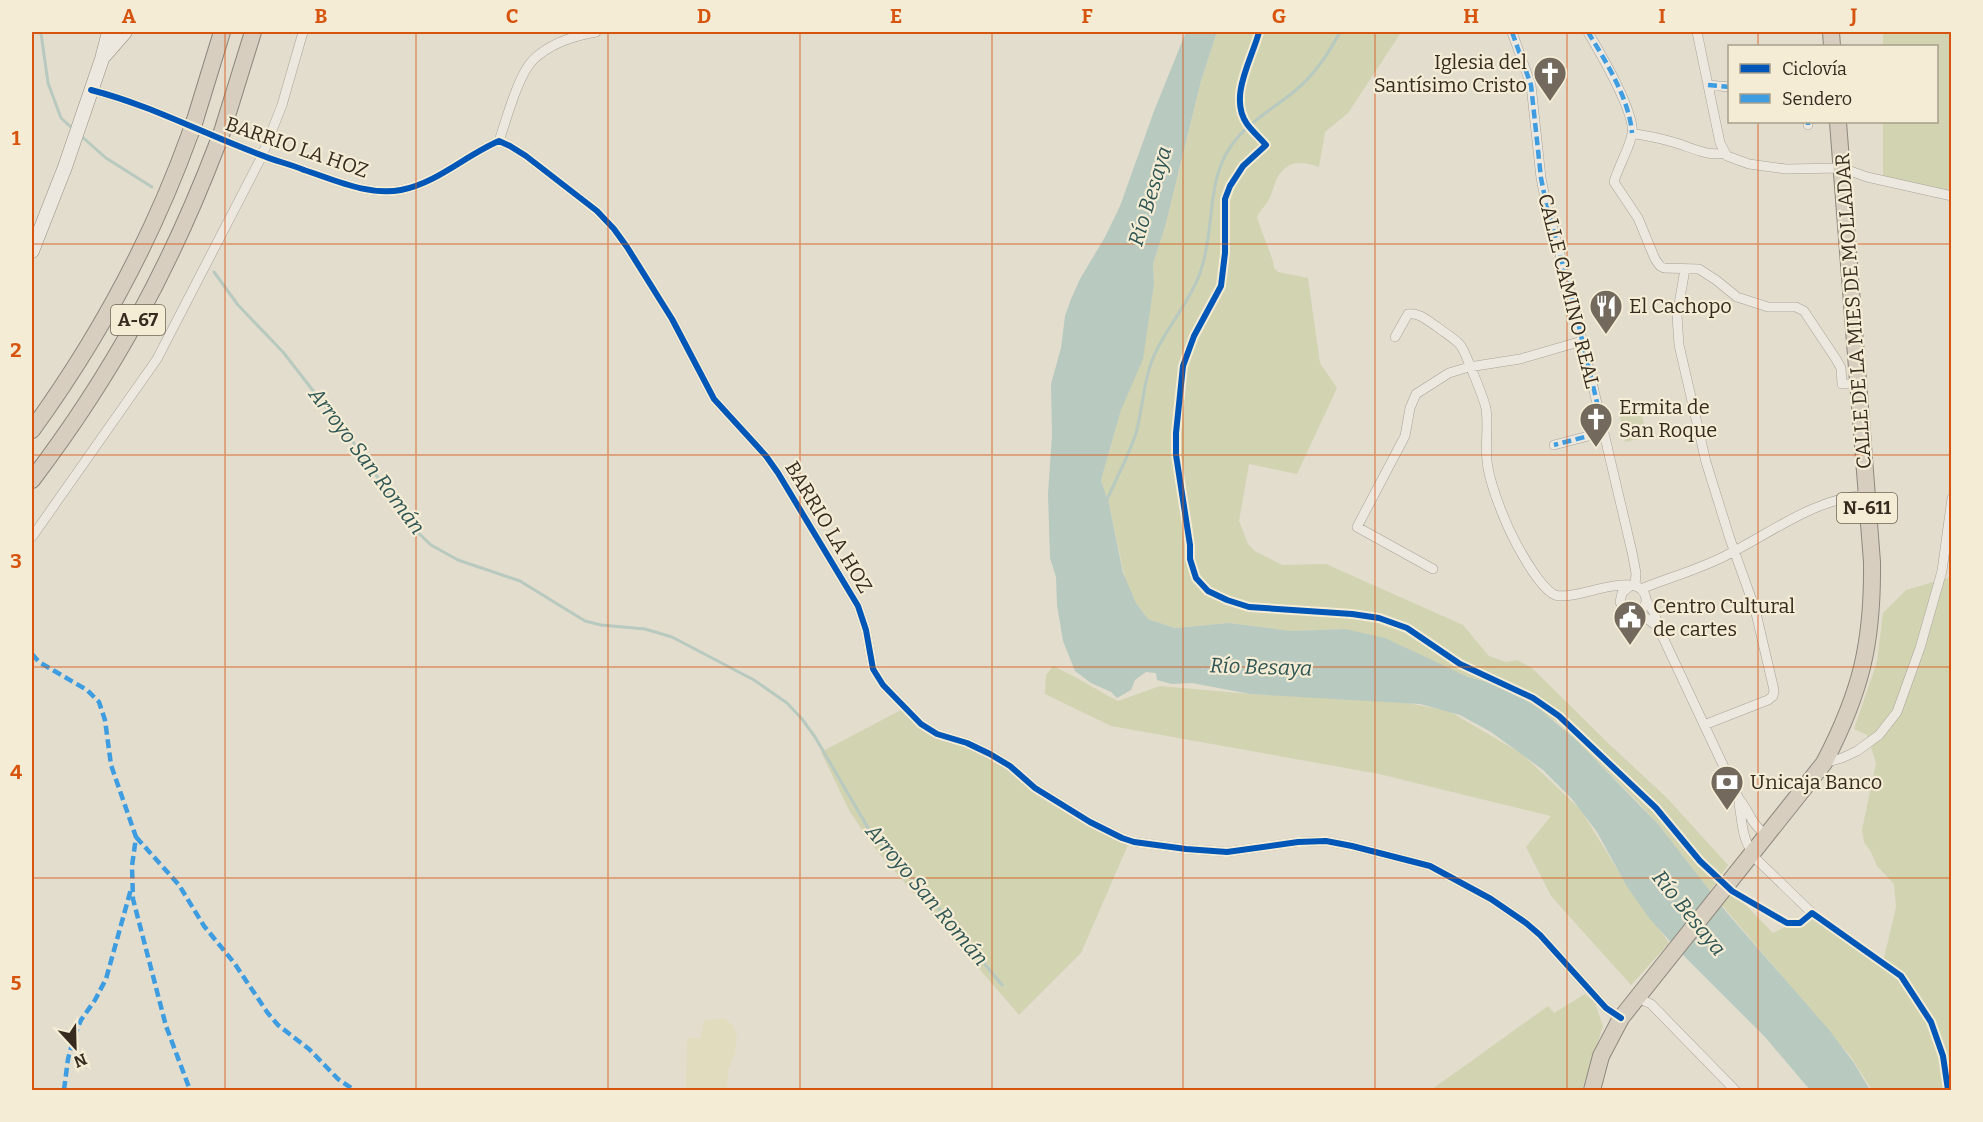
<svg xmlns="http://www.w3.org/2000/svg" width="1983" height="1122" font-family="Bitter,serif">
<style>
.farmland{fill:#e2dcbf}
.green{fill:#d1d3b1}
.water{fill:#b8c9bf}
.lines{fill:none;stroke-linecap:round;stroke-linejoin:round}
.stream{stroke:#b8c9bf;stroke-width:3}
.street-casing{stroke:#a8a297;stroke-width:10}
.secondary-casing{stroke:#989286;stroke-width:15}
.highway-casing{stroke:#8e887e;stroke-width:18}
.street{stroke:#ece8df;stroke-width:9}
.secondary{stroke:#ece8df;stroke-width:14}
.highway{stroke:#d7cebf;stroke-width:16}
.highway-bridge-casing{stroke:#8e887e;stroke-width:18;stroke-linecap:butt}
.highway-bridge{stroke:#d7cebf;stroke-width:16}
.quiet{stroke:#3e9ce0;stroke-width:4.5;stroke-dasharray:9 4.5;stroke-linecap:butt}
.cycleway-casing{stroke:#f4ecd4;stroke-width:10}
.cycleway{stroke:#0057b8;stroke-width:6}
.grid{fill:none;stroke:#d6540e;stroke-width:1.5;stroke-opacity:0.55}
.labels{text-anchor:middle;dominant-baseline:central;stroke-width:4.5;stroke-linejoin:round;paint-order:stroke}
.shield{fill:#f4ecd4;stroke:#706555;stroke-width:1.5}
.shield-label{font-size:18px;font-weight:bold;fill:#372b1f}
.poi-label{font-size:20px;fill:#372b1f;stroke:#f4ecd4;text-anchor:start}
.street-label{font-size:20px;fill:#372b1f;stroke:#f4ecd4}
.water-label{font-size:21px;font-style:italic;fill:#2f5655;stroke:#f4ecd4}
.neatline{fill:none;stroke:#d6540e;stroke-width:2}
.grid-label{font-size:20px;text-anchor:middle;font-weight:bold;fill:#d6540e}
</style>
<rect width="100%" height="100%" fill="#e3ddce"/>
<path class="farmland" d="M 724,1018 L 733,1026 L 737,1035 L 735,1054 L 728,1071 L 727,1090 L 686,1090 L 687,1038 L 701,1038 L 704,1020 Z"/>
<path class="green" d="M 1217,32 L 1376,32 L 1400,34 L 1348,113 L 1325,132 L 1319,167 C 1301,161 1288,160 1277,178 C 1274,184 1273,191 1270,197 C 1267,205 1260,209 1257,218 L 1273,261 L 1274,268 L 1278,272 L 1308,278 L 1320,363 L 1337,388 L 1297,474 L 1249,464 L 1239,521 L 1248,544 L 1255,551 L 1282,565 L 1326,564 L 1463,625 L 1489,656 L 1506,662 L 1517,660 L 1532,668 L 1608,743 L 1667,798 L 1728,865 L 1710,891 L 1658,824 L 1634,798 L 1558,723 L 1519,697 L 1496,684 L 1468,677 L 1345,629 L 1291,631 L 1229,623 L 1175,628 L 1148,619 L 1136,603 L 1125,579 L 1109,504 L 1101,480 L 1121,410 L 1130,387 L 1150,309 L 1154,284 L 1153,264 L 1165,227 L 1201,81 Z
M 1883,32 L 1951,32 L 1951,193 L 1883,178 L 1883,122 L 1936,122 L 1936,46 L 1883,46 Z
M 1641,412 L 1647,437 L 1625,442 L 1620,417 Z
M 1951,577 L 1951,1090 L 1872,1090 L 1851,1057 L 1720,903 L 1732,891 L 1773,933 L 1812,913 L 1883,962 L 1896,907 L 1894,884 L 1877,866 L 1871,852 L 1864,842 L 1862,830 L 1876,763 L 1867,735 L 1854,729 L 1877,662 L 1883,613 L 1906,590 Z
M 1053,666 C 1076,676 1096,690 1118,701 L 1160,686 L 1250,694 L 1397,701 L 1449,711 L 1522,754 L 1581,810 L 1623,879 L 1669,943 L 1631,985 L 1551,896 L 1526,847 L 1551,816 L 1379,774 L 1111,726 L 1045,694 L 1046,675 Z
M 903,709 L 930,736 L 967,747 L 999,762 L 1035,794 L 1052,805 L 1109,837 L 1128,845 L 1081,953 L 1019,1015 L 873,846 L 850,812 L 821,752 Z
M 1585,994 L 1595,1003 L 1603,1026 L 1582,1090 L 1431,1090 L 1548,1006 L 1554,1013 Z"/>
<path class="water" d="M 1186,32 L 1217,32 L 1201,81 L 1165,227 L 1153,264 L 1154,284 L 1143,359 L 1121,410 L 1101,480 L 1109,504 L 1123,573 L 1136,603 L 1148,619 L 1175,628 L 1229,623 L 1291,631 L 1345,629 L 1385,638 L 1468,677 L 1496,684 L 1537,707 L 1575,739 L 1658,824 L 1728,914 L 1830,1031 L 1854,1063 L 1870,1090 L 1810,1090 L 1765,1037 L 1676,948 L 1649,918 L 1626,885 L 1597,832 L 1572,799 L 1543,770 L 1491,732 L 1460,715 L 1420,704 L 1250,694 L 1192,683 L 1172,684 L 1157,680 L 1156,673 L 1146,672 L 1135,680 L 1131,690 L 1117,698 L 1111,692 L 1091,683 L 1075,671 L 1063,641 L 1057,605 L 1056,577 L 1050,558 L 1048,494 L 1052,436 L 1051,384 L 1061,348 L 1065,316 L 1071,299 L 1080,279 L 1105,237 L 1120,206 L 1154,111 Z"/>
<g class="lines">
<path class="stream" d="M 35,32 L 41,33 L 48,83 L 61,118 L 72,128
M 80,135 L 106,158 L 152,187
M 214,272 L 238,305 L 283,352 L 360,451 L 409,524 L 431,545 L 458,560 L 520,581 L 585,621 L 601,625 L 645,629 L 672,637 L 754,680 L 787,703 L 802,719 L 815,737 L 871,833 L 935,904 L 1002,985
M 1106,501 L 1107,500 C 1116,478 1129,456 1136,433 C 1143,408 1143,382 1153,358 C 1166,327 1191,301 1201,270 C 1214,232 1207,189 1226,154 C 1242,125 1272,110 1296,90 C 1315,74 1329,53 1340,32"/>
<defs>
<path id="street" d="M 1512,32 L 1531,85 L 1541,178 L 1546,203 L 1575,310 L 1632,552 L 1636,573 L 1635,586
M 1588,32 C 1599,51 1636,113 1632,134 C 1630,147 1618,167 1614,182 L 1638,218 L 1655,259 L 1660,266 L 1664,268 L 1699,269 L 1716,280 L 1737,297 L 1768,307 L 1796,307 L 1804,311 L 1836,359 L 1841,368 L 1842,384 L 1857,384
M 1697,32 L 1720,143 L 1727,156 L 1749,164 L 1786,169 L 1842,168 L 1867,177 L 1952,196
M 1708,85 L 1730,87
M 91,90 C 150,105 204,134 261,155 C 275,161 290,164 304,170 C 335,180 368,196 401,190 C 437,183 466,155 499,141 L 510,146 L 526,156 L 597,211 L 614,229 L 627,247 L 672,319 L 714,399 L 766,456 L 778,473 L 858,606 L 866,630 L 873,669 L 883,685 L 921,724 L 937,734 L 967,743 L 990,754 L 1010,766 L 1035,788 L 1090,822 L 1122,838 L 1134,842 L 1186,849 L 1227,852 L 1298,842 L 1326,841 L 1352,846 L 1430,866 L 1491,899 L 1526,923 L 1540,935 L 1606,1008 L 1621,1018
M 1808,122 L 1808,125
M 1632,133 C 1644,136 1657,137 1669,141 C 1687,145 1705,157 1724,153
M 499,141 C 506,121 518,75 533,60 C 550,43 573,36 596,32
M 1685,269 L 1677,316 L 1679,345 L 1706,462 L 1730,539 L 1755,609 L 1774,690 L 1773,696 L 1768,700 L 1704,725
M 1395,337 L 1408,314 C 1418,312 1427,320 1436,326 C 1443,332 1455,338 1461,346 C 1465,352 1485,401 1486,409 C 1489,429 1484,448 1488,468 C 1492,490 1506,525 1517,545 C 1524,558 1542,589 1555,595 C 1574,602 1636,569 1645,595 C 1650,608 1637,614 1626,611 L 1620,602 L 1622,593 L 1629,587
M 1554,445 L 1604,432
M 32,537 L 157,359 L 262,156 L 282,105 L 303,32
M 1433,569 L 1357,527 L 1405,436 L 1410,408 L 1416,394 L 1449,373 L 1469,367 L 1520,359 L 1582,341
M 1641,589 C 1668,578 1697,570 1723,557 C 1770,534 1812,499 1866,495
M 1646,600 C 1652,609 1657,616 1658,627 L 1739,799 C 1751,813 1749,822 1767,836
M 1638,612 L 1658,627
M 1824,763 L 1842,758 L 1857,751 L 1879,735 L 1897,712 L 1920,648 L 1942,571 L 1952,498
M 1739,804 C 1742,819 1742,841 1753,852
M 1751,854 L 1812,913
M 1636,997 L 1651,1004 L 1735,1090"/>
<path id="secondary" d="M 105,55 L 125,32
M 32,251 L 65,167 L 102,59 L 109,32"/>
<path id="highway" d="M 1831,32 L 1832,46
M 195,120 L 222,32
M 222,132 L 253,32
M 32,430 C 98,339 152,239 190,134
M 32,480 C 112,375 170,268 217,145
M 1592,1090 L 1601,1056 L 1621,1018 L 1824,763 C 1861,692 1873,643 1872,562 L 1838,122"/>
</defs>
<use href="#street" class="street-casing"/>
<use href="#secondary" class="secondary-casing"/>
<use href="#highway" class="highway-casing"/>
<use href="#street" class="street"/>
<use href="#secondary" class="secondary"/>
<use href="#highway" class="highway"/>
<defs>
<path id="highway-bridge" d="M 190,134 L 195,120
M 217,145 L 222,132"/>
</defs>
<use href="#highway-bridge" class="highway-bridge-casing"/>
<use href="#highway-bridge" class="highway-bridge"/>
<path class="quiet" d="M 1512,32 L 1531,85 L 1541,178 L 1546,203 L 1575,310 L 1604,432 L 1554,445
M 1588,32 C 1606,62 1629,98 1632,133
M 1708,85 L 1730,87
M 1808,122 L 1808,125
M 32,654 L 39,662 L 87,690 L 99,702 L 105,720 L 111,765 L 136,837 L 132,866 L 133,899 L 166,1026 L 190,1090
M 136,837 L 179,885 L 204,926 L 235,964 L 267,1012 L 278,1025 L 309,1049 L 338,1079 L 354,1090
M 64,1090 L 68,1059 L 74,1037 L 81,1020 L 95,1000 L 106,979 L 131,889"/>
<defs>
<path id="cycleway" d="M 1259,32 C 1252,59 1228,97 1247,124 C 1252,131 1260,138 1266,145 L 1243,166 L 1230,186 L 1225,199 L 1225,253 L 1221,286 L 1194,336 L 1183,366 L 1176,433 L 1176,455 L 1190,545 L 1190,559 L 1196,578 L 1208,591 L 1227,600 L 1249,607 L 1352,614 L 1379,618 L 1407,628 L 1460,664 L 1533,698 L 1559,716 L 1656,808 L 1700,861 L 1732,891 L 1787,923 L 1800,923 L 1812,913 L 1901,976 L 1931,1022 L 1943,1056 L 1948,1090
M 91,90 C 150,105 204,134 261,155 C 275,161 290,164 304,170 C 335,180 368,196 401,190 C 437,183 466,155 499,141 L 510,146 L 526,156 L 597,211 L 614,229 L 627,247 L 672,319 L 714,399 L 766,456 L 778,473 L 858,606 L 866,630 L 873,669 L 883,685 L 921,724 L 937,734 L 967,743 L 990,754 L 1010,766 L 1035,788 L 1090,822 L 1122,838 L 1134,842 L 1186,849 L 1227,852 L 1298,842 L 1326,841 L 1352,846 L 1430,866 L 1491,899 L 1526,923 L 1540,935 L 1606,1008 L 1621,1018"/>
</defs>
<use href="#cycleway" class="cycleway-casing"/>
<use href="#cycleway" class="cycleway"/>
</g>
<path class="grid" d="M 225,32 L 225,1090M 416,32 L 416,1090M 608,32 L 608,1090M 800,32 L 800,1090M 992,32 L 992,1090M 1183,32 L 1183,1090M 1375,32 L 1375,1090M 1567,32 L 1567,1090M 1758,32 L 1758,46M 1758,122 L 1758,1090M 32,244 L 1952,244M 32,455 L 1952,455M 32,667 L 1952,667M 32,878 L 1952,878"/>
<defs>
<symbol id="church-pin" viewBox="-11 -11 22 30"><path d="M0 17L-7.5 6A9.5 9.5 0 1 1 7.5 6Z" fill="#73695c" stroke="#f4ecd4"/><path d="M-1.2-6h2.4v3.5h3.3v2.4h-3.3V6h-2.4V-.1h-3.3v-2.4h3.3Z" fill="#fff"/></symbol>
<symbol id="restaurant-pin" viewBox="-11 -11 22 30"><path d="M0 17L-7.5 6A9.5 9.5 0 1 1 7.5 6Z" fill="#73695c" stroke="#f4ecd4"/><path d="M-5-6h1v4h1v-4h1v4h1v-4h1v5L-1.5 .5V6h-2V.5L-5-1ZM5-6V6H3V1.5H1.5Q1.5-4 5-6Z" fill="#fff"/></symbol>
<symbol id="civic-pin" viewBox="-11 -11 22 30"><path d="M0 17L-7.5 6A9.5 9.5 0 1 1 7.5 6Z" fill="#73695c" stroke="#f4ecd4"/><path d="M-.6-6.5H3V-4.5H.6V-3L4-1V1h2V6H-6V1h2V-1L-.6-3ZM-1.2 2.5V6h2.4V2.5Z" fill="#fff"/></symbol>
<symbol id="bank-pin" viewBox="-11 -11 22 30"><path d="M0 17L-7.5 6A9.5 9.5 0 1 1 7.5 6Z" fill="#73695c" stroke="#f4ecd4"/><path d="M-6-4H6V4H-6ZM0-2.3a2.3 2.3 0 1 0 0 4.6a2.3 2.3 0 1 0 0-4.6Z" fill="#fff"/></symbol>
</defs>
<g fill-rule="evenodd">
<use href="#church-pin" x="1531" y="54" width="38" height="52"/>
<use href="#restaurant-pin" x="1587" y="287" width="38" height="52"/>
<use href="#church-pin" x="1577" y="400" width="38" height="52"/>
<use href="#civic-pin" x="1611" y="598" width="38" height="52"/>
<use href="#bank-pin" x="1708" y="763" width="38" height="52"/>
</g>
<g class="labels">
<g class="shield">
<rect x="111" y="305" width="54" height="30" rx="4.5"/>
<rect x="1837" y="493" width="60" height="30" rx="4.5"/>
</g>
<g class="shield-label">
<text x="138" y="320">A-67</text>
<text x="1867" y="508">N-611</text>
</g>
<g class="poi-label">
<text x="1527" y="62" text-anchor="end">Iglesia del<tspan x="1527" dy="23">Santísimo Cristo</tspan></text>
<text x="1629" y="306">El Cachopo</text>
<text x="1619" y="407">Ermita de<tspan x="1619" dy="23">San Roque</tspan></text>
<text x="1653" y="606">Centro Cultural<tspan x="1653" dy="23">de cartes</tspan></text>
<text x="1750" y="782">Unicaja Banco</text>
</g>
<g class="street-label">
<text transform="translate(297 147) rotate(19)">BARRIO LA HOZ</text>
<text transform="translate(1569 291) rotate(76)">CALLE CAMINO REAL</text>
<text transform="translate(1853 311) rotate(-94)">CALLE DE LA MIES DE MOLLADAR</text>
<text transform="translate(829 527) rotate(59)">BARRIO LA HOZ</text>
</g>
<g class="water-label">
<text transform="translate(1150 196) rotate(-73)">Río Besaya</text>
<text transform="translate(367 461) rotate(53)">Arroyo San Román</text>
<text transform="translate(1261 667) rotate(2)">Río Besaya</text>
<text transform="translate(927 895) rotate(50)">Arroyo San Román</text>
<text transform="translate(1689 913) rotate(51)">Río Besaya</text>
</g>
</g>
<rect width="1983" height="1122" fill="none" stroke="#f4ecd4" stroke-width="66"/>
<rect x="1728" y="45" width="210" height="78" fill="#f4ecd4" stroke="#a89f8c" stroke-width="1.5"/>
<rect x="1740" y="64" width="30" height="9" fill="#0057b8" stroke="#a89f8c" stroke-width="1.5"/>
<text x="1782" y="75" font-size="18" fill="#372b1f">Ciclovía</text>
<rect x="1740" y="94" width="30" height="9" fill="#3e9ce0" stroke="#a89f8c" stroke-width="1.5"/>
<text x="1782" y="105" font-size="18" fill="#372b1f">Sendero</text>
<g transform="translate(75 1047) rotate(158)" stroke="#f4ecd4" stroke-width="4.5" paint-order="stroke">
<path d="M0-4.5L10 22L0 15L-10 22Z" fill="#372b1f"/>
<text y="-9" font-size="16" font-weight="bold" text-anchor="middle" fill="#372b1f">N</text>
</g>
<rect x="33" y="33" width="1917" height="1056" class="neatline"/>
<g class="grid-label">
<text x="129" y="23">A</text>
<text x="321" y="23">B</text>
<text x="512" y="23">C</text>
<text x="704" y="23">D</text>
<text x="896" y="23">E</text>
<text x="1087" y="23">F</text>
<text x="1279" y="23">G</text>
<text x="1471" y="23">H</text>
<text x="1662" y="23">I</text>
<text x="1854" y="23">J</text>
<text x="16" y="145">1</text>
<text x="16" y="357">2</text>
<text x="16" y="568">3</text>
<text x="16" y="779">4</text>
<text x="16" y="990">5</text>
</g>
</svg>
